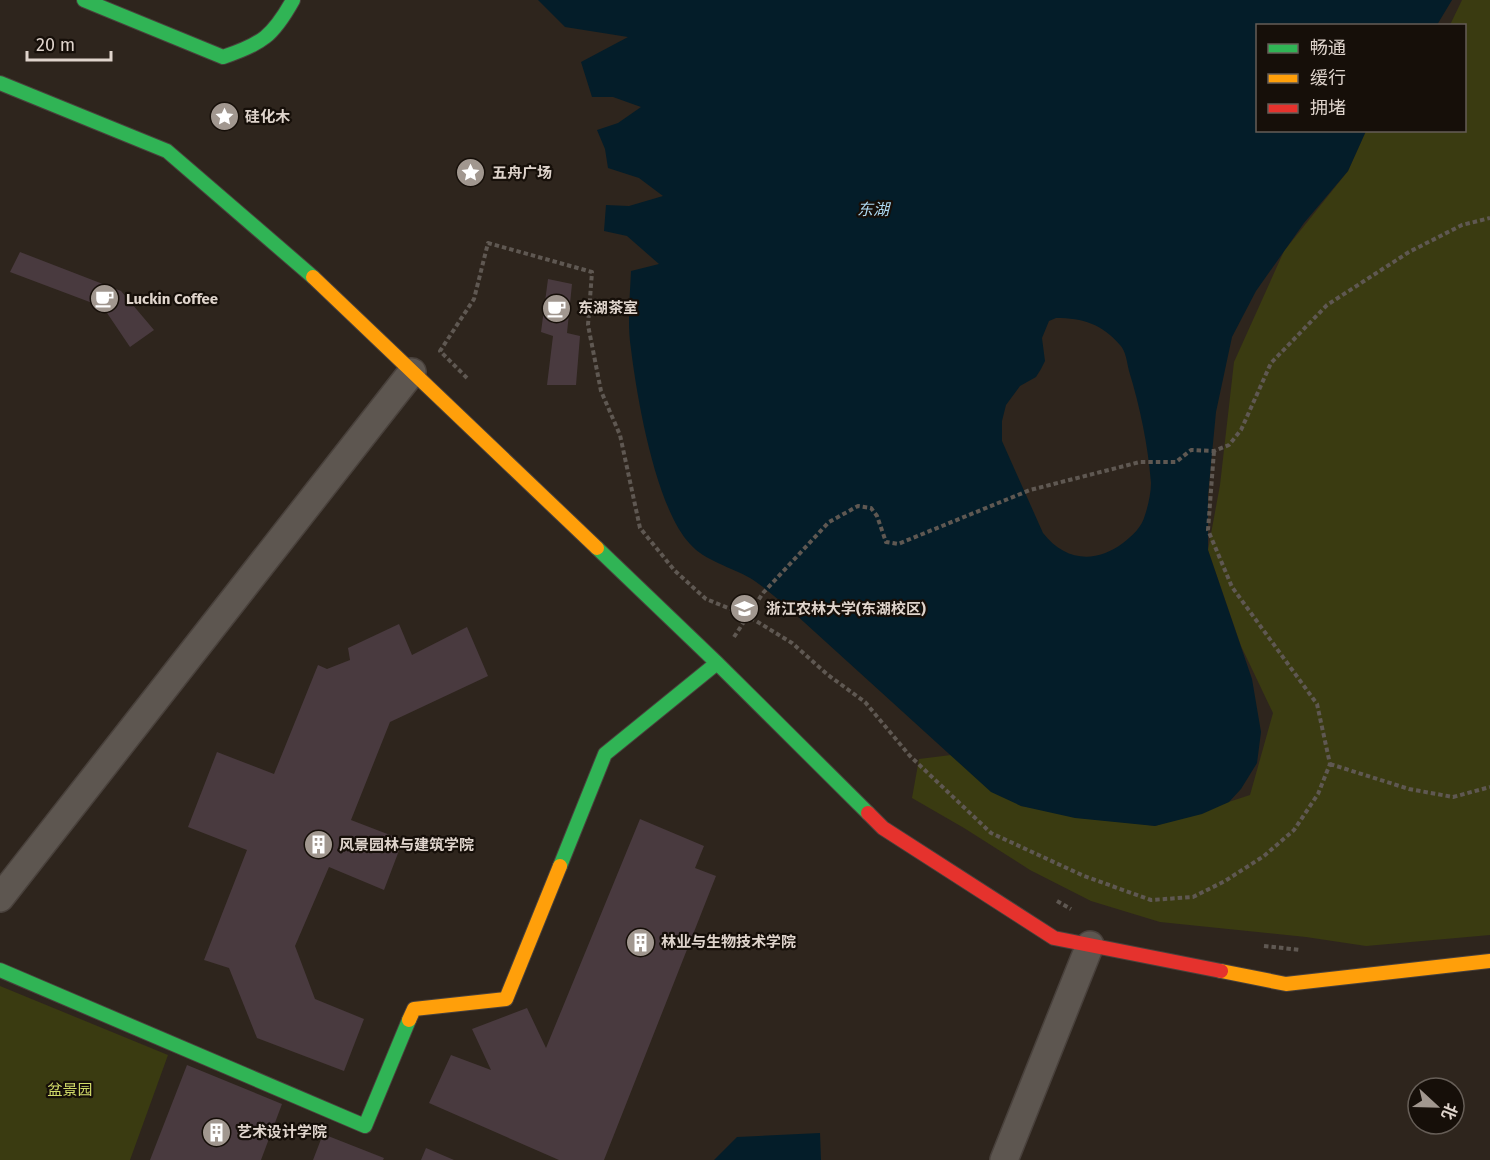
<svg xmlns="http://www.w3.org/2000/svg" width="1490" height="1160" font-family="'Fira Sans','Noto Sans SC',sans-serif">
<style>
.green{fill:#3a3b11}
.water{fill:#041d29;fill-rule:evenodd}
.building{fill:#493a3f}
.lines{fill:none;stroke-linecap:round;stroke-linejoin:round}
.street-casing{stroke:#49413c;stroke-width:30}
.fast-casing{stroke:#49413c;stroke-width:16}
.slow-casing{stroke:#49413c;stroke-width:16}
.jam-casing{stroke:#49413c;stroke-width:16}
.path{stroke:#5f5852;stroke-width:4;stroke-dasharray:4.5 3;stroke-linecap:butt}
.street{stroke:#5d5650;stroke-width:27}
.fast{stroke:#30b455;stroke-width:14}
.slow{stroke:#ff9f0a;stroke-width:14}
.jam{stroke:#e5322d;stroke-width:14}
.labels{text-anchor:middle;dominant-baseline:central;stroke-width:4.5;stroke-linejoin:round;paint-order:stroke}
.poi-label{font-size:15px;font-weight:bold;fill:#dfd4cc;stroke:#160f09;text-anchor:start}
.park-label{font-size:15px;fill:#d2dc69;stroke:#160f09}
.water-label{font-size:16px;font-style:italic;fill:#add8f0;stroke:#160f09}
</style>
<rect width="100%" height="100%" fill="#2e251d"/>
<path class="green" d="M 1462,0 L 1490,0 L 1490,935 L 1366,946 L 1306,937 L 1160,922 L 1091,901 L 1030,870 L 964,828 L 912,798 L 919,759 L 951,755 L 1021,806 L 1155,826 L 1250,795 L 1273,713 L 1241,646 L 1208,550 L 1220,485 L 1234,362 L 1284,251 L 1348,171 L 1366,131 L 1464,130 L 1464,26 L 1450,25 Z
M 0,986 L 168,1055 L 130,1160 L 0,1160 Z"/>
<path class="water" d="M 538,0 L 1452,0 L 1437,25 L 1258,26 L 1258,130 L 1366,131 L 1348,171 L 1304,223 L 1256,291 L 1232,337 L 1216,412 L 1208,495 L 1208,550 L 1252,679 L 1261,732 L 1257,763 L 1241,789 L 1229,802 L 1202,814 L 1155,826 L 1075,818 L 1021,806 L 991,792 L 783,603 C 772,595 762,585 750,578 C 731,567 705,561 690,544 C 656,508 637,399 631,349 C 627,324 630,296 631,271 L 659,264 L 627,236 L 604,231 L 606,205 L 629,206 L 663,196 L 639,178 L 608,168 L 605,149 L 597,130 L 618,123 L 641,107 L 613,97 L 592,97 L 581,62 L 628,37 L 565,27 ZM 1056,318 C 1083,318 1102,324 1120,345 C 1126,351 1127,363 1129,371 C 1140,407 1148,445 1151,483 C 1151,493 1148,506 1145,515 C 1142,527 1132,536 1123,543 C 1095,564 1065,561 1043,533 L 1002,441 L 1002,421 L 1006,405 L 1020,386 L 1036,377 L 1041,369 L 1045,361 L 1042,338 L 1049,321 Z
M 820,1133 L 821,1160 L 714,1160 L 737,1137 Z"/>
<path class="building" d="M 20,252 L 121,291 L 154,330 L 130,347 L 103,307 L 10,272 Z
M 548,279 L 572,284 L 567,333 L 580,336 L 576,385 L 547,385 L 553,336 L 541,332 Z
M 399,624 L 412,655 L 467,627 L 488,676 L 390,722 L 351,820 L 403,840 L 384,890 L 329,867 L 295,946 L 315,999 L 364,1019 L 344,1071 L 257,1038 L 229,968 L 204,960 L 247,850 L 188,827 L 217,752 L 274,774 L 318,665 L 327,669 L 350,660 L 348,648 Z
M 640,819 L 704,846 L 695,868 L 716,876 L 604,1160 L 559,1160 L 429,1103 L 451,1055 L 491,1070 L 472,1029 L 527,1008 L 546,1048 Z
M 187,1065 L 282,1104 L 261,1160 L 150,1160 Z
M 323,1134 L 384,1158 L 383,1160 L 313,1160 Z
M 426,1148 L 454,1160 L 421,1160 Z"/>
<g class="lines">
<defs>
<path id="street" d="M 0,898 L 412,372
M 1004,1160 L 1090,945"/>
<path id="fast" d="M 84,0 L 223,57 C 262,44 273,36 293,0
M 0,83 L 167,151 L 313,277
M 597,548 L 717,663 L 868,813
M 560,866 L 605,754 L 717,663
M 0,970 L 365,1126 L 409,1020"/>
<path id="slow" d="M 313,277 L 597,548
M 1221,971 L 1286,984 L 1490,961
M 409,1020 L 414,1009 L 506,999 L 560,866"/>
<path id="jam" d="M 868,813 L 883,828 L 1054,938 L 1221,971"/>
</defs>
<use href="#street" class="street-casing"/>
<use href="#fast" class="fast-casing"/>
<use href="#slow" class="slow-casing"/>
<use href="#jam" class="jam-casing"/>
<path class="path" d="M 467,378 L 440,351 L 474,299 L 488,243 L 592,272 L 588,325 L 601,391 L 620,435 L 640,528 L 675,571 L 706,599 L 748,616 L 792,643 L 828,675 L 865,702 L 910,756 L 991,833 L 1084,876 L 1151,900 L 1193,897 L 1225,881 L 1264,856 L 1294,830 L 1318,794 L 1330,764 L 1317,704 L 1232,587 L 1208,530 L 1214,451
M 734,637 L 763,593 L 829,522 L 858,506 L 871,508 L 877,516 L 886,542 L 898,544 L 1030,490 L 1140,462 L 1176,462 L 1191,450 L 1214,451 L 1229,445 L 1241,430 L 1271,363 L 1327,305 L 1409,252 L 1462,225 L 1490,218
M 1330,764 L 1409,789 L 1453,797 L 1490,787
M 1057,901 L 1071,909
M 1264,946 L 1301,950"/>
<use href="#street" class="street"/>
<use href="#fast" class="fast"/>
<use href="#slow" class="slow"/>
<use href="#jam" class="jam"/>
</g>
<defs>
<symbol id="sight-disc" viewBox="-11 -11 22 22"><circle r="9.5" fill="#a1978f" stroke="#160f09"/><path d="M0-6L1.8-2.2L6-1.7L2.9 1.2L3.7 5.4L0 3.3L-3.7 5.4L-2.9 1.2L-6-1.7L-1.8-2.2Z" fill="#fff"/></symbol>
<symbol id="cafe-disc" viewBox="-11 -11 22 22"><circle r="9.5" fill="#a1978f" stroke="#160f09"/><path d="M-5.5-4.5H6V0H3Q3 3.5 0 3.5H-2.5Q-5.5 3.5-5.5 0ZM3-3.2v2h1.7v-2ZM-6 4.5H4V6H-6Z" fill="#fff"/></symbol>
<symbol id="university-disc" viewBox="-11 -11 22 22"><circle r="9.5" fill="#a1978f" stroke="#160f09"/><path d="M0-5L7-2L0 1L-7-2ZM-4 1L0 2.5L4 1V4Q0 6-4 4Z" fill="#fff"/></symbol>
<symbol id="building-disc" viewBox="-11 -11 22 22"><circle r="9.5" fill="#a1978f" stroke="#160f09"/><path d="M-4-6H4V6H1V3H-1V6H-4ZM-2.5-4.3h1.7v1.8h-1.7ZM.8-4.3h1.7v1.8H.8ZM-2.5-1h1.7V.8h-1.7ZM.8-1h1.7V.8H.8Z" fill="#fff"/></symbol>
</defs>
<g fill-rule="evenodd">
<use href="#sight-disc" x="208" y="100" width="33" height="33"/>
<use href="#sight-disc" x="454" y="156" width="33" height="33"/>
<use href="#cafe-disc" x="88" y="282" width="33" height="33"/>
<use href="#cafe-disc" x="540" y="292" width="33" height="33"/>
<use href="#university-disc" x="728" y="592" width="33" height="33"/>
<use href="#building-disc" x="302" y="828" width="33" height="33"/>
<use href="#building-disc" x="624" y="926" width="33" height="33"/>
<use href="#building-disc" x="200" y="1116" width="33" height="33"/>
</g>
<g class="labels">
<g class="poi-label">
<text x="245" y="117">硅化木</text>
<text x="492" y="173">五舟广场</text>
<text x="126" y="299">Luckin Coffee</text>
<text x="578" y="308">东湖茶室</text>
<text x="766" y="609">浙江农林大学(东湖校区)</text>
<text x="339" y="845">风景园林与建筑学院</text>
<text x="661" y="942">林业与生物技术学院</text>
<text x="237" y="1132">艺术设计学院</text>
</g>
<g class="park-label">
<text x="70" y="1090">盆景园</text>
</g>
<g class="water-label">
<text x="873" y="209">东湖</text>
</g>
</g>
<rect x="1256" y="24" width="210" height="108" fill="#160f09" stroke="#665e57" stroke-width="1.5"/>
<rect x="1268" y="44" width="30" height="9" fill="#30b455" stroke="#665e57" stroke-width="1.5"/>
<text x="1310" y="54" font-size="18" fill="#dfd4cc">畅通</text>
<rect x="1268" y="74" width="30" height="9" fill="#ff9f0a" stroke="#665e57" stroke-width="1.5"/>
<text x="1310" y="84" font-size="18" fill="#dfd4cc">缓行</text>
<rect x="1268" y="104" width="30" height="9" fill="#e5322d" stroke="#665e57" stroke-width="1.5"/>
<text x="1310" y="114" font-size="18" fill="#dfd4cc">拥堵</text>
<g transform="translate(1436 1106) rotate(112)"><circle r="28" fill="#160f09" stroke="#665e57" stroke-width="1.5"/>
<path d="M0-4.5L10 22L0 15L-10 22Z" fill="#a1978f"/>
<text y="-9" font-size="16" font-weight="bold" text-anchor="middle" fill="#dfd4cc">北</text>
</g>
<path d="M27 51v9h84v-9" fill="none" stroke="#dfd4cc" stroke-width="3"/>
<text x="36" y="51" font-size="18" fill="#dfd4cc" stroke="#160f09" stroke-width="4.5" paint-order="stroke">20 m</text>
</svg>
